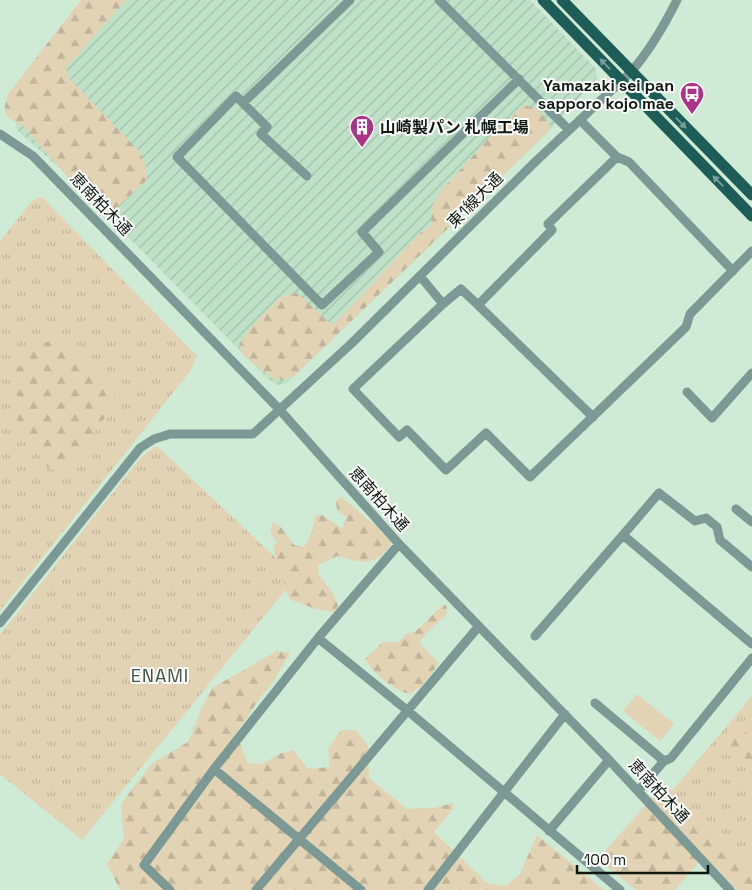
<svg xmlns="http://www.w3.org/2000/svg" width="752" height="890" font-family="'Space Grotesk','Noto Sans JP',sans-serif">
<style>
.industrial{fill:url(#industrial-furrows)}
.grass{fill:url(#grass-tufts)}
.forest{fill:url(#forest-firs)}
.pitch{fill:#e2d3b4}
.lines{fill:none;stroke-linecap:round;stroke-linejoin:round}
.minor{stroke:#7c9995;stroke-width:9}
.major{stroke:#1e5c57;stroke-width:11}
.oneway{fill:#789d9a}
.labels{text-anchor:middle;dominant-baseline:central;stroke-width:4;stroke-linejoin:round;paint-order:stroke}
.poi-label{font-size:16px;font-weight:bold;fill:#0e1811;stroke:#fff;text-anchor:end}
.street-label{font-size:16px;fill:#0e1811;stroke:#fff}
.neighbourhood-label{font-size:18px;letter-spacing:1px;fill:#3d5543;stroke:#fff}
</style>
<defs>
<pattern id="industrial-furrows" width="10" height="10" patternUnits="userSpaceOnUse" patternTransform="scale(1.25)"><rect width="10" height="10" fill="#bfe1c7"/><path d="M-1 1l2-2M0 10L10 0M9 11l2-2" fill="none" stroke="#a3c0aa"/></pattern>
<pattern id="grass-tufts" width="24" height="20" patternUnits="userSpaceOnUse" patternTransform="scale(1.25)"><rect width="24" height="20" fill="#e2d3b4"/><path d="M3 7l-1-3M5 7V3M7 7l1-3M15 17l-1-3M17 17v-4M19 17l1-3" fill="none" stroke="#c1b49a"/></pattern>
<pattern id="forest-firs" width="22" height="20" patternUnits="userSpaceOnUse" patternTransform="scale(1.25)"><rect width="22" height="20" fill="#e2d3b4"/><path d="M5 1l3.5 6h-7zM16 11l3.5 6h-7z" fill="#c1b49a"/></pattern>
</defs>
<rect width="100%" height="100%" fill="#cfead5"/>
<path class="industrial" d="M 99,0 L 530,0 L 596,69 L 597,78 L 547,133 L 286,384 L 278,385 L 268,379 L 63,171 L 17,130 L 14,110 Z"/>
<path class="grass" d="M 42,197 L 197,356 L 191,370 L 0,611 L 0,241 L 32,201 Z
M 157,446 L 296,577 L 82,840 L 0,774 L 0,635 L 142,456 Z
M 752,696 L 752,874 L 671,792 Z"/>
<path class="forest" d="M 81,0 L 126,0 L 66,68 L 68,77 L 141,153 L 146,167 L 147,180 L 112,212 L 94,207 L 23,126 C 5,117 1,114 8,94 Z
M 524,105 L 537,109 L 550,124 L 547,133 L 294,376 L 284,380 L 272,378 L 243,355 L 239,344 L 253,325 L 282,296 L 297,293 L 331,324 L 339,319 L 419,234 L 431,225 L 432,207 L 439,193 L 500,126 Z
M 58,338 L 117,388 L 106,416 L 83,448 L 58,473 L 44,465 L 39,455 L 28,447 L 20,425 L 17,407 L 21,398 L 13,392 L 11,384 L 14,373 L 36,346 Z
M 341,497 L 375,525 L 392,543 C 374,568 364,563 337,556 L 317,566 L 319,575 L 332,592 L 338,605 L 335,612 L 315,609 L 289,599 L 273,548 L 277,542 L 272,536 L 270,529 L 273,523 L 280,526 L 294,545 L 304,547 C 311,537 314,527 315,515 L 322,515 L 343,529 L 344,522 L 347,518 L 337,510 L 336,501 Z
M 443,605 L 447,606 L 446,615 L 427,633 L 419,642 L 428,653 L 439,663 L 423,685 L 410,694 C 392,690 375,674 365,659 L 383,642 L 399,642 L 406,634 L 415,632 Z
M 277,651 L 290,653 L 273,682 L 259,699 L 236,734 L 248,763 L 262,764 L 279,754 L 293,750 L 308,769 L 330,767 L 328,749 L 341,730 L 356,730 L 368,746 L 369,778 L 407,809 L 434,808 L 453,803 L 453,809 L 434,832 L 487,883 L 506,886 L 520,874 L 537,835 L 604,890 L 120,890 L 107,864 L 124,839 L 121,804 L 151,764 L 188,742 L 201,710 L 212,688 Z
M 736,723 L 752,738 L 752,774 L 721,746 L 721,739 Z
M 664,784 L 694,811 L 752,870 L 752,890 L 737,890 L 704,856 L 675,890 L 636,890 L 598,859 Z"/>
<path class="pitch" d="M 637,694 L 674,724 L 660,741 L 623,711 Z"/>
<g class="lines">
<path class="minor" d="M 350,0 L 243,103 L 236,96 L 177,157 L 322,305 L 379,252 L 362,232 L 519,79
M 439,0 L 569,130
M 243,103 L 267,127 L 261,134 L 307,176
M 580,120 L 617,157 L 629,162 L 733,271
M 0,134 L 33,156 L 279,409 L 399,544 L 609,760 L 730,890
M 420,276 L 443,304 L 461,289 L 478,305
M 443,304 L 353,389 L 399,437 L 407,430 L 446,470 L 486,433 L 530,477 L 686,327 L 690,314 L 752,251
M 687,392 L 712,418 L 752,373
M 593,417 L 478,305 L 552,230 L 548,224 L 617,157
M 736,509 L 752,522
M 623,535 L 659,493 L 695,521 L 706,518 L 717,527 L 720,540 L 752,567
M 0,623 L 140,448 L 154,439 L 170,434 L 253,434 L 353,342 L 534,163 L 631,72 C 650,50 664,26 677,0
M 535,636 L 623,535 L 752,644
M 318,638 L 408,711 L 620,890
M 595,703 L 664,761
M 214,769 L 361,890
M 638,791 L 664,761 L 671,758 L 752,658
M 549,831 L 609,760
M 170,890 L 144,865 L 214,769 L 318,638 L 399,544
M 256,890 L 479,626
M 428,890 L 565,714"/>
<path class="major" d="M 543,0 L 752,216
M 562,0 L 752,195"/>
</g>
<defs><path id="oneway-solid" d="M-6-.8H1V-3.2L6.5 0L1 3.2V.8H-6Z" transform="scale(1.25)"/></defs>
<g class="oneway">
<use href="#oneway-solid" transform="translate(605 64) rotate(-134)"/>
<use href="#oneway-solid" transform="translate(681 123) rotate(46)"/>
<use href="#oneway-solid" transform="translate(718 181) rotate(-134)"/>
</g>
<defs>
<symbol id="bus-pin" viewBox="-11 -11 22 30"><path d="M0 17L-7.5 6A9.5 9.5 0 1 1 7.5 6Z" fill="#ab3286" stroke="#fff"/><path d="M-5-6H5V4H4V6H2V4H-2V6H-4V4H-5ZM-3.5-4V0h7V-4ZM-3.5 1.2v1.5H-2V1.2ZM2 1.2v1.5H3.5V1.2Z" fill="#fff"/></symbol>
<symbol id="building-pin" viewBox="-11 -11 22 30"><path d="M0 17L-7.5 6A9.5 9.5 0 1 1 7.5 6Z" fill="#ab3286" stroke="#fff"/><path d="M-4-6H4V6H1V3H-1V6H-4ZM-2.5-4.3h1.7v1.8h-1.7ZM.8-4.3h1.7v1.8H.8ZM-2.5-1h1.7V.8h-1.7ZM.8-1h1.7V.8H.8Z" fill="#fff"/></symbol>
</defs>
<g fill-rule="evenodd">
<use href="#bus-pin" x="678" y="80" width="28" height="38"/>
<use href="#building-pin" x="348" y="113" width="28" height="38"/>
</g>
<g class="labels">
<g class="poi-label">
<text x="674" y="85">Yamazaki sei pan<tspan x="674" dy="18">sapporo kojo mae</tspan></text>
<text x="380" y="127" text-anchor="start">山崎製パン 札幌工場</text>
</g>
<g class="street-label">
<text transform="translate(475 200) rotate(-45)">東1線大通</text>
<text transform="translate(101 204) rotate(46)">恵南柏木通</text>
<text transform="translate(379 499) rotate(48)">恵南柏木通</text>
<text transform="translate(659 791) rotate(47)">恵南柏木通</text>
</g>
<g class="neighbourhood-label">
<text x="160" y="675">ENAMI</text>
</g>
</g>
<path d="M577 865v8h131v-8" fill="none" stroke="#0e1811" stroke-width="2.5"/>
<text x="584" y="865" font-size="15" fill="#0e1811" stroke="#ffffff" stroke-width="4" paint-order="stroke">100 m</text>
</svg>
